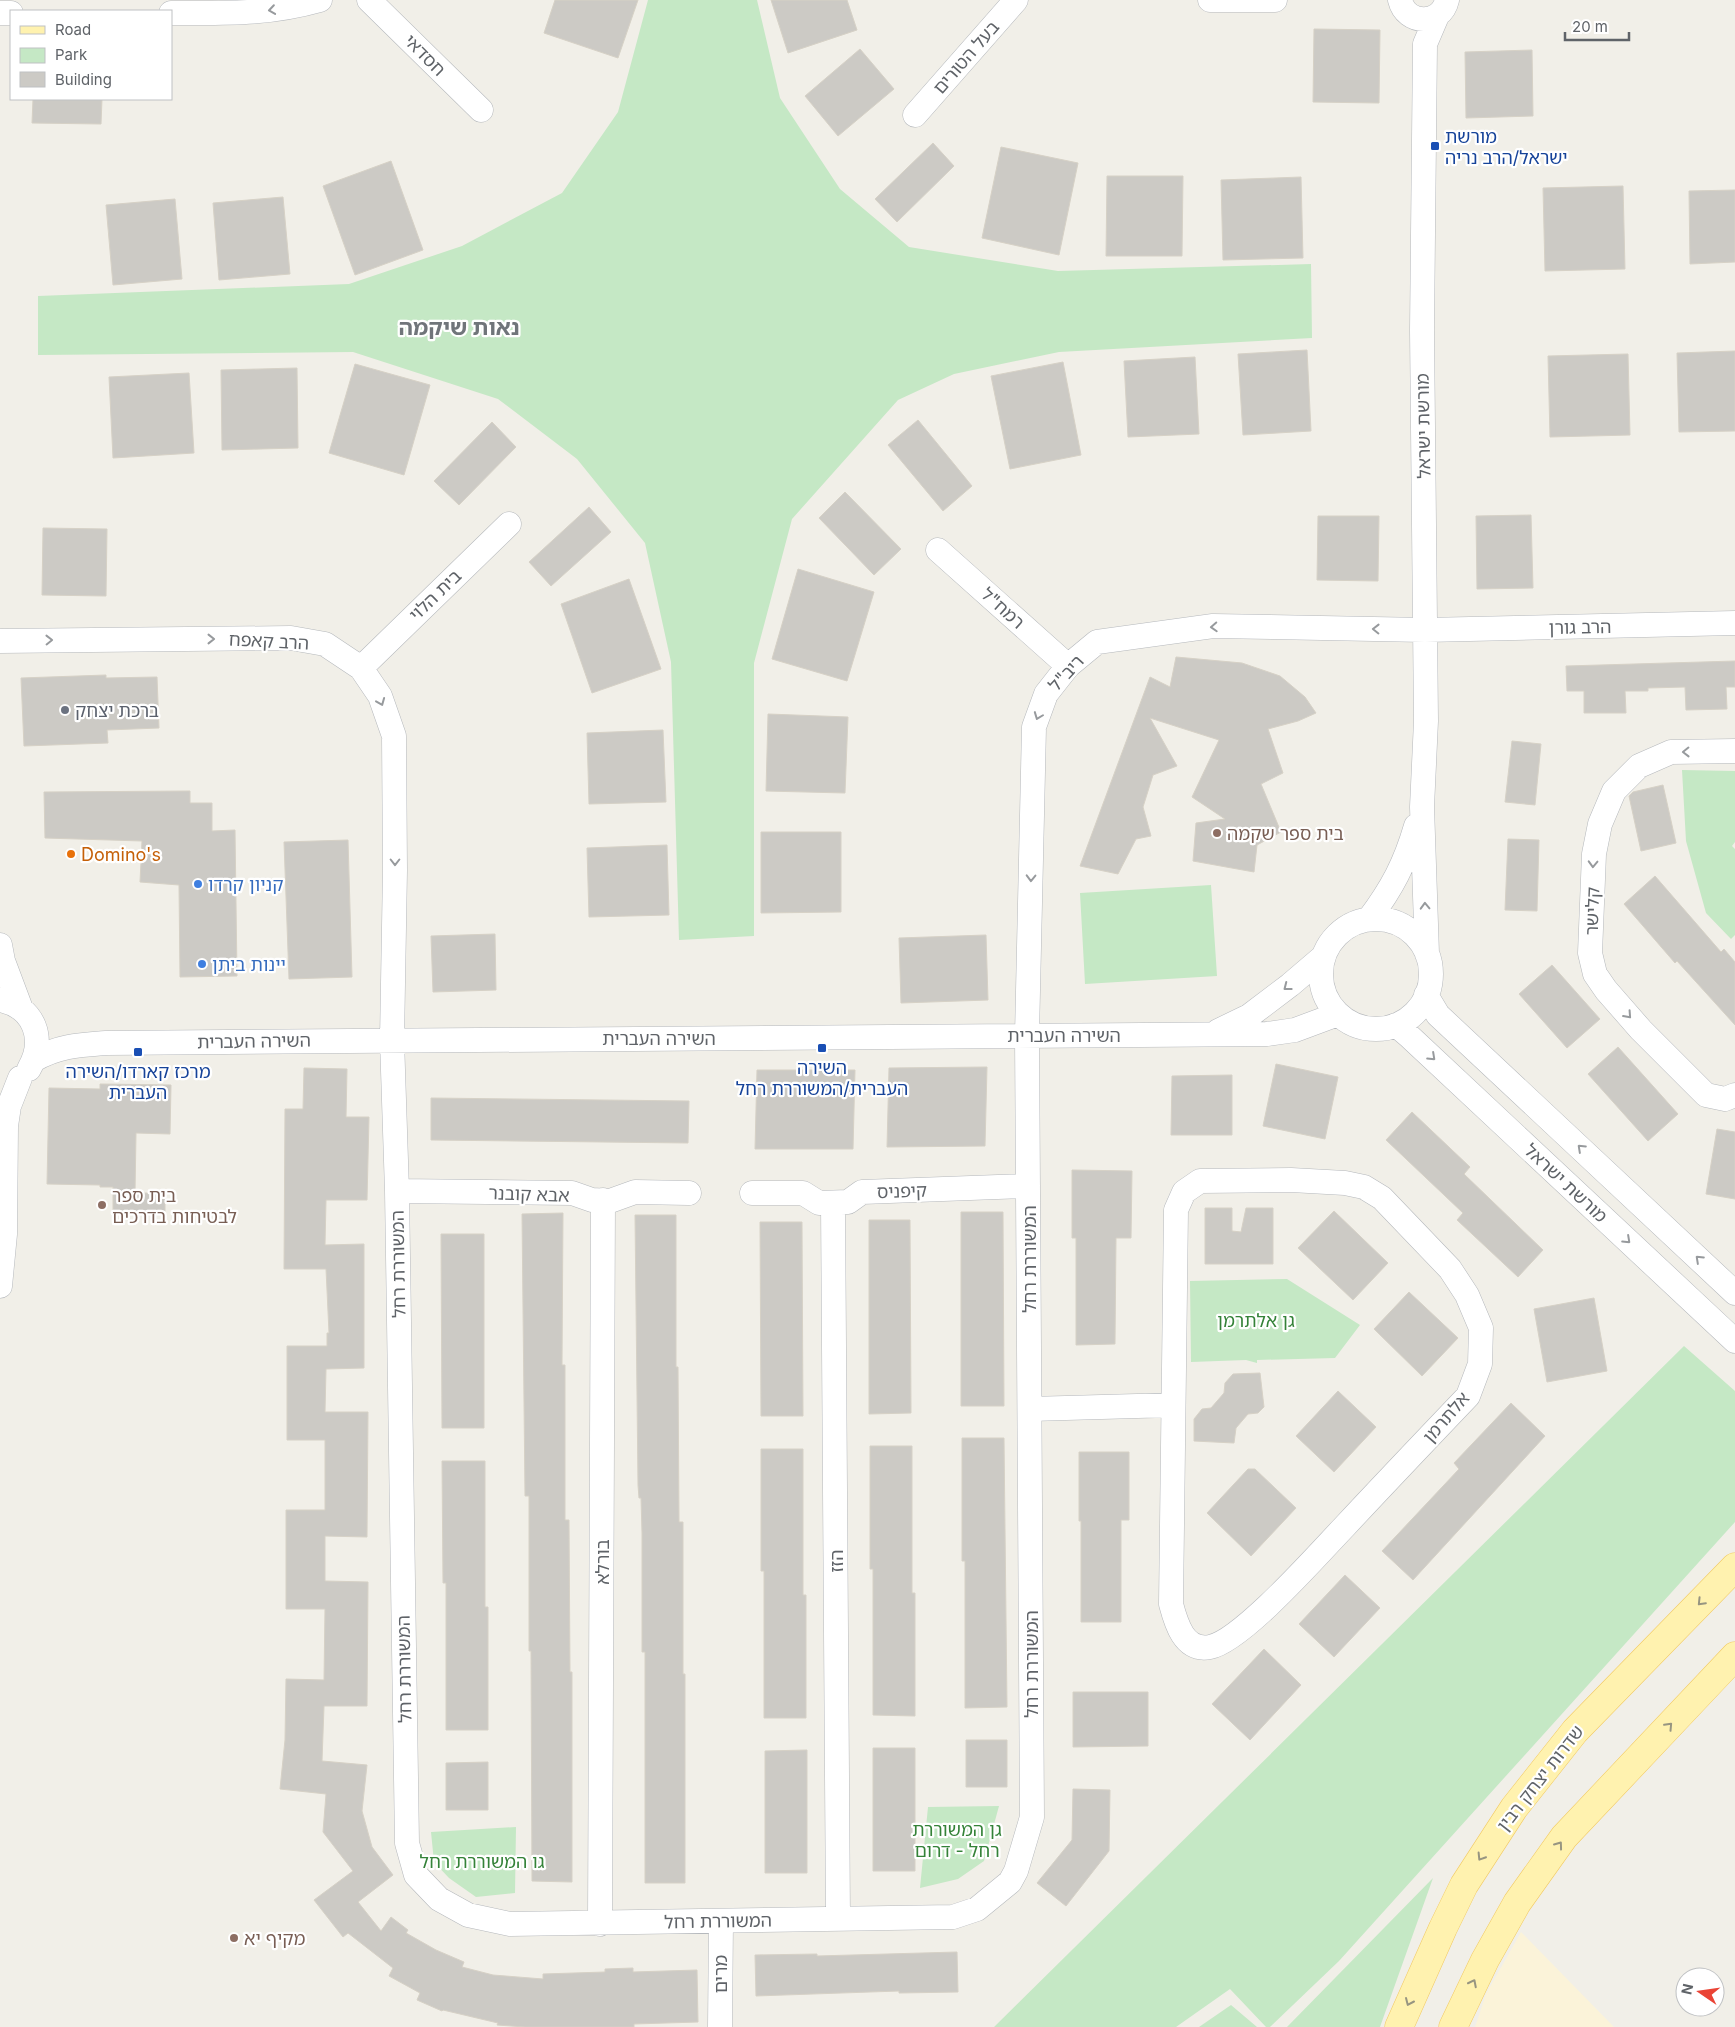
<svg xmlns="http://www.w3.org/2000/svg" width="1735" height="2027" font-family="Inter,'Noto Sans Hebrew',sans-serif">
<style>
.green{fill:#c5e8c5}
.sand{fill:#fbf3d9}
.building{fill:#cccac5;stroke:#d6d1c6}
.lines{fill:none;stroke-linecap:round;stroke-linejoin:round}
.minor-casing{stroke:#b5b8bc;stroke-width:25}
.major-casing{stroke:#f2c960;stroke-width:29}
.minor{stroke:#fff;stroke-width:24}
.major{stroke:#fff2af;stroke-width:28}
.oneway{stroke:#979a9d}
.oneway2{stroke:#979581}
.transit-dot{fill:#1a4fb4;stroke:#fff;stroke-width:2}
.worship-dot{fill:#6b7280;stroke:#fff;stroke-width:2}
.education-dot{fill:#8d6e63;stroke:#fff;stroke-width:2}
.food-dot{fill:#e8710a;stroke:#fff;stroke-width:2}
.shop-dot{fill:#3f7fe0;stroke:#fff;stroke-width:2}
.labels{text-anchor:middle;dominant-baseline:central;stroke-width:4.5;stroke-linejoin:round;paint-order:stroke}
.street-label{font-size:18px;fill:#5f6368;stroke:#fff}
.transit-label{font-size:18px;fill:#164399;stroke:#fff}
.worship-label{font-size:18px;fill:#5b616d;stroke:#fff;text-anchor:start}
.education-label{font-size:18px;fill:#785e54;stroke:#fff;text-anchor:start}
.food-label{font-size:18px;fill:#c56008;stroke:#fff;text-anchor:start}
.shop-label{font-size:18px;fill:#366cbe;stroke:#fff;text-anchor:start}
.park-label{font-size:18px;fill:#348238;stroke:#fff}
.district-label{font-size:22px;font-weight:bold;fill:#70757a;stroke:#fff}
</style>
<rect width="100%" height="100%" fill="#f1efe8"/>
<path class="green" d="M 648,0 L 757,0 L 780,98 L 840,189 L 909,247 L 1058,271 L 1311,264 L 1312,338 L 1059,352 L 954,374 L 898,400 L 792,519 L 754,663 L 754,936 L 679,940 L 671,662 L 645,543 L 577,459 L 498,399 L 353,352 L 38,355 L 38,296 L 349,284 L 462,246 L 562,193 L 618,112 Z
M 1682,770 L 1735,771 L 1735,842 L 1732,846 L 1735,849 L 1735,935 L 1731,939 L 1706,913 L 1686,841 Z
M 1211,885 L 1217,976 L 1085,984 L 1080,893 Z
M 1287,1279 L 1360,1325 L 1335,1358 L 1257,1360 L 1257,1363 L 1246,1360 L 1191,1362 L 1190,1281 Z
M 1684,1346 L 1735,1391 L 1735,1522 L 1339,1961 L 1270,2027 L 1266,2027 L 1230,1989 L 1176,2027 L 994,2027 Z
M 999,1806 L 984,1861 L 958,1879 L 920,1888 L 928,1807 Z
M 516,1827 L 515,1893 L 476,1897 L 449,1878 L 434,1862 L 431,1832 Z
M 1433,1878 L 1380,2027 L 1287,2027 Z
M 1231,2005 L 1257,2027 L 1199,2027 Z"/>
<path class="sand" d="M 1521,1932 L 1614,2027 L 1475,2027 L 1486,1994 Z"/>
<path class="building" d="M 555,0 L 638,0 L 618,58 L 544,33 Z
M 771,0 L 847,0 L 857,30 L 788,53 Z
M 1314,29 L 1380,30 L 1379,103 L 1313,102 Z
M 860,49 L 894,89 L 838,136 L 805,96 Z
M 1532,50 L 1533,116 L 1466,118 L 1465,52 Z
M 33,99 L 102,99 L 101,124 L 32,123 Z
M 933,143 L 954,166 L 897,222 L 875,199 Z
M 1001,147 L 1078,163 L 1059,255 L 982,238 Z
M 391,161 L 423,250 L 355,275 L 323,186 Z
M 1107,176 L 1183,176 L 1182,256 L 1106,256 Z
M 1301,177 L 1303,258 L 1223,260 L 1221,180 Z
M 1623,186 L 1625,269 L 1545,271 L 1543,188 Z
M 1735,190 L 1735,262 L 1690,264 L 1689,191 Z
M 283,197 L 290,274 L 219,280 L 213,203 Z
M 175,199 L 182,279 L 113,285 L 106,205 Z
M 1307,350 L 1311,431 L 1243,435 L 1238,354 Z
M 1735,351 L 1735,431 L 1679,432 L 1677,353 Z
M 1628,354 L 1630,435 L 1550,437 L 1548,356 Z
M 1195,357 L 1199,434 L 1128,437 L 1124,361 Z
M 1063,362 L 1081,455 L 1010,469 L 991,376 Z
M 355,364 L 430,385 L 404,475 L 329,453 Z
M 297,368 L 298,448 L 222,450 L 221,370 Z
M 189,373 L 194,453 L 113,458 L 109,377 Z
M 918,420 L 972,486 L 943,511 L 888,445 Z
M 492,422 L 516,447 L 459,505 L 434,481 Z
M 845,492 L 901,549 L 874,575 L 819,518 Z
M 589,507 L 611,532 L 551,586 L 529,562 Z
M 1531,515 L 1533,588 L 1477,589 L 1476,516 Z
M 1318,516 L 1379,516 L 1378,581 L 1317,580 Z
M 43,528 L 107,529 L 106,596 L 42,595 Z
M 798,569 L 874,592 L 847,681 L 772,659 Z
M 629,579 L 661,669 L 592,693 L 561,604 Z
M 1176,657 L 1242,663 L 1280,676 L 1305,697 L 1316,713 L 1298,721 L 1268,729 L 1283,773 L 1261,784 L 1281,832 L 1257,845 L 1254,872 L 1193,861 L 1196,823 L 1225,819 L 1192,797 L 1219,740 L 1150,718 L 1177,766 L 1153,775 L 1143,807 L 1151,836 L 1136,839 L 1118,874 L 1080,866 L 1150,677 L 1170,687 Z
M 1735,661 L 1735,687 L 1726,687 L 1727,709 L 1686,710 L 1685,687 L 1648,688 L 1648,691 L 1625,691 L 1626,713 L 1584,713 L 1584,691 L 1567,691 L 1566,666 Z
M 106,675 L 106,678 L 157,677 L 159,728 L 107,730 L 108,743 L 24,746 L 21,678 Z
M 768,714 L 848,717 L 845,793 L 766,791 Z
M 663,730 L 666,802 L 589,804 L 587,733 Z
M 1512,741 L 1541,744 L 1535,805 L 1505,802 Z
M 1663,785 L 1676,843 L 1641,851 L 1629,796 L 1633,792 Z
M 190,791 L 190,803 L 212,803 L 212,831 L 235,830 L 237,976 L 180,977 L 179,885 L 140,882 L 142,841 L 45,838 L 44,792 Z
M 761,832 L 841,832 L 841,912 L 761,913 Z
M 1508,839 L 1539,840 L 1537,911 L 1505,910 Z
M 348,840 L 352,977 L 289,979 L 284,842 Z
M 667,845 L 669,915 L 589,917 L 587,848 Z
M 1655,876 L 1721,952 L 1724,949 L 1735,962 L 1735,1025 L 1677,961 L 1675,963 L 1624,904 Z
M 495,934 L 496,990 L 433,992 L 431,936 Z
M 986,935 L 988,1000 L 901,1003 L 899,938 Z
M 1552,965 L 1600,1019 L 1567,1048 L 1519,994 Z
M 1618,1047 L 1678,1114 L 1648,1141 L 1588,1074 Z
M 1276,1064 L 1338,1077 L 1325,1139 L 1263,1126 Z
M 987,1067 L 985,1146 L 887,1147 L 889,1068 Z
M 304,1068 L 347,1069 L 346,1117 L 369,1117 L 367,1200 L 326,1200 L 325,1245 L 364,1244 L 364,1368 L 326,1369 L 325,1412 L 368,1412 L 367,1537 L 325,1536 L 325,1581 L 368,1582 L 367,1706 L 324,1706 L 322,1761 L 367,1765 L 362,1811 L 372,1847 L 393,1875 L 358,1902 L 381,1931 L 391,1917 L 408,1930 L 406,1933 L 436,1950 L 464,1962 L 462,1967 L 493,1975 L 543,1979 L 543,1974 L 605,1972 L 605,1969 L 633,1968 L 633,1972 L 697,1970 L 698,2022 L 634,2024 L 634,2027 L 525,2027 L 497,2025 L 498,2023 L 443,2010 L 442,2011 L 417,2000 L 420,1993 L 389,1976 L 393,1968 L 348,1933 L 343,1937 L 314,1900 L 353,1871 L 323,1832 L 326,1794 L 280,1789 L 285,1740 L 286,1679 L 324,1680 L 325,1609 L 286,1609 L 286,1510 L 325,1510 L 325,1440 L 287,1440 L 287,1346 L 327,1346 L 327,1333 L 329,1333 L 326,1269 L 284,1269 L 285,1109 L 303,1109 Z
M 757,1070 L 855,1070 L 853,1149 L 755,1149 Z
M 1232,1075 L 1232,1135 L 1171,1135 L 1172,1076 Z
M 100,1084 L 171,1085 L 170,1134 L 136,1133 L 135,1193 L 165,1193 L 165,1212 L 113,1212 L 113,1187 L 100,1187 L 100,1185 L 47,1184 L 49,1088 L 100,1089 Z
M 431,1098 L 689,1101 L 688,1143 L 431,1140 Z
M 1412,1112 L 1470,1167 L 1464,1174 L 1543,1250 L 1518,1277 L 1457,1220 L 1463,1213 L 1386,1140 Z
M 1717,1129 L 1735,1132 L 1735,1199 L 1706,1194 Z
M 1072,1170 L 1132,1171 L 1131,1238 L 1116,1238 L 1115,1344 L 1076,1345 L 1076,1238 L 1072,1238 Z
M 1205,1208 L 1232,1208 L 1232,1231 L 1241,1232 L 1246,1208 L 1273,1208 L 1273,1264 L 1205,1264 Z
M 1334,1211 L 1388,1263 L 1353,1300 L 1298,1248 Z
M 961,1212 L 1003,1212 L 1004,1406 L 961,1406 Z
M 563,1213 L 562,1365 L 565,1365 L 565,1520 L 569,1520 L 570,1672 L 572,1672 L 572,1882 L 532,1881 L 531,1651 L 529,1651 L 529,1496 L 525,1496 L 522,1214 Z
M 635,1215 L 676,1215 L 676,1367 L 678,1367 L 679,1522 L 683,1522 L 683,1674 L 685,1674 L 685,1883 L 645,1883 L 645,1652 L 642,1652 L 642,1533 L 641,1498 L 639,1498 L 638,1485 Z
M 869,1220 L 910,1220 L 911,1413 L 869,1414 Z
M 760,1222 L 802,1222 L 803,1416 L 761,1416 Z
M 441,1234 L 484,1234 L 484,1428 L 442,1428 Z
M 1409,1292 L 1458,1338 L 1422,1376 L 1374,1329 Z
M 1594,1298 L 1607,1371 L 1547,1382 L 1534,1309 Z
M 1260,1373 L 1264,1407 L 1258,1413 L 1248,1414 L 1236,1428 L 1234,1443 L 1194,1441 L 1194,1419 L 1202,1409 L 1211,1408 L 1224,1393 L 1225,1383 L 1233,1374 Z
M 1338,1391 L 1376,1427 L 1334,1472 L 1296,1436 Z
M 1511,1403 L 1545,1436 L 1413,1580 L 1382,1551 L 1459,1469 L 1454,1463 Z
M 962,1438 L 1004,1438 L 1007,1707 L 965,1708 L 965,1561 L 962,1561 Z
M 870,1446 L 912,1446 L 912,1593 L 915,1593 L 915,1716 L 873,1715 L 873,1569 L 870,1569 Z
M 761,1449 L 803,1449 L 803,1595 L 806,1595 L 806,1718 L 764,1718 L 764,1571 L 761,1571 Z
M 1079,1452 L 1129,1452 L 1129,1520 L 1121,1520 L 1121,1622 L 1081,1622 L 1081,1521 L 1079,1521 Z
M 442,1461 L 485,1461 L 485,1607 L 488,1607 L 488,1730 L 446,1730 L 446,1583 L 443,1583 Z
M 1248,1469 L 1255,1469 L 1296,1508 L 1251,1556 L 1207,1513 Z
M 1345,1575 L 1380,1608 L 1334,1657 L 1299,1624 Z
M 1264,1649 L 1301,1685 L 1250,1740 L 1212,1704 Z
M 1073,1692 L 1148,1692 L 1148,1746 L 1073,1747 Z
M 966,1740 L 1007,1740 L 1007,1787 L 966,1787 Z
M 873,1748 L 915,1748 L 915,1871 L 873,1871 Z
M 807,1750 L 807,1873 L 765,1873 L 765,1751 Z
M 488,1762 L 488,1810 L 446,1810 L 446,1763 Z
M 1073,1789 L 1110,1790 L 1109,1851 L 1066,1906 L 1037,1883 L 1072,1840 Z
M 957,1952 L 958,1992 L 899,1993 L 899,1991 L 756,1996 L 755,1955 L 817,1954 L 817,1956 Z"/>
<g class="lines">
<defs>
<path id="minor" d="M 369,0 L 481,110
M 1210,0 L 1275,0
M 1400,0 C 1406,25 1441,26 1447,0
M 0,13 L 11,13
M 171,13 C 225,13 267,15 320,0
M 915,115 L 1016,0
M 938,550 L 1068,666
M 0,641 L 291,638 L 325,644 L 361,668 L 380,696 L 394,736 L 395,870 L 392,1040 L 397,1191 L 407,1843 L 416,1875 L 439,1899 L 468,1915 L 510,1924 L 953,1917 L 977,1909 L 1010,1882 L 1016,1871 L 1032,1817 L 1027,1035 L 1034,727 L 1046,694 L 1068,666 L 1097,642 L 1213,626 L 1425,630 L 1735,623
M 361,668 L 509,524
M 1735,751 L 1671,752 L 1639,766 L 1614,791 L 1600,824 L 1594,854 L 1590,953 L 1595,974 L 1606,990 L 1641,1030 L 1706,1095 L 1725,1099 L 1735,1095
M 1369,919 C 1392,888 1405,864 1416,826
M1321 974a55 55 0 1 1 110 0a55 55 0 1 1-110 0Z
M 0,945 L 3,961 L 21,1009
M 1427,954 L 1422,807 L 1426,721 L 1422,330 L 1425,44 L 1437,16
M 1426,995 L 1438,1015 L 1735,1293
M 0,1000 C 35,1007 46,1040 29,1069
M 1396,1025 L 1410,1037 L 1735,1341
M 1218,1031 L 1249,1016 L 1290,985 L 1324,956
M 34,1060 C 58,1046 80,1045 106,1043 L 1267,1034 L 1295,1030 L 1338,1014
M 1291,1180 L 1345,1183 L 1364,1187 L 1382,1198 L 1450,1269 L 1467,1295 L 1481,1328 L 1480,1364 L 1468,1396 C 1427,1439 1386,1482 1345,1526 C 1320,1552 1242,1641 1210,1647 C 1184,1652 1176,1623 1171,1604 L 1176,1210 L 1184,1192 L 1200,1181 Z
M 397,1191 L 572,1193 L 592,1200 L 610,1201 L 635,1192 L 689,1193
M 752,1193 L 803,1193 L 819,1203 L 848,1202 L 862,1192 L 1028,1186
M 833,1203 L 838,1919
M 0,1286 L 5,1234 L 6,1126 L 9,1106 L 20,1078
M 1030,1409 L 1173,1405
M 600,1924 L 603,1200
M 720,2027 L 721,1921"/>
<path id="major" d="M 1399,2027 L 1443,1928 L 1464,1885 L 1514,1808 L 1575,1731 L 1735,1567
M 1453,2027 L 1485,1960 L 1517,1903 L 1564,1837 L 1735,1656"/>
</defs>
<use href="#minor" class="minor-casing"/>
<use href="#major" class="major-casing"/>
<use href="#minor" class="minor"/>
<use href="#major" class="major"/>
</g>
<defs><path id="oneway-chevron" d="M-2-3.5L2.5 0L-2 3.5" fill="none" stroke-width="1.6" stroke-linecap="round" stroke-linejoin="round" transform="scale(1.25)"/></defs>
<g class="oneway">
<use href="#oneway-chevron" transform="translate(272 10) rotate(172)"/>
<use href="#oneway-chevron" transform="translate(1214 627) rotate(177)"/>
<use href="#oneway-chevron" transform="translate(1376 629) rotate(-179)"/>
<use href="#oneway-chevron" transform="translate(211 639)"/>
<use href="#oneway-chevron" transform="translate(49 640) rotate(-1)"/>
<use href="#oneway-chevron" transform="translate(381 702) rotate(68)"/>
<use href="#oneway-chevron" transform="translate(1038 716) rotate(111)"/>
<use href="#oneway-chevron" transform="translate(1686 752) rotate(179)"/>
<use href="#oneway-chevron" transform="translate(395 862) rotate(90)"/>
<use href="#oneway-chevron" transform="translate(1593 864) rotate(92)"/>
<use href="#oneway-chevron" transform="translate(1031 878) rotate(91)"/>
<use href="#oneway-chevron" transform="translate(1425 906) rotate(-92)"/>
<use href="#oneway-chevron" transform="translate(1287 987) rotate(142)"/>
<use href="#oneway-chevron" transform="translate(1628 1015) rotate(48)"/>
<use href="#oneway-chevron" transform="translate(1432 1057) rotate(43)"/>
<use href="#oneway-chevron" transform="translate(1581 1148) rotate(-137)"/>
<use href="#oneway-chevron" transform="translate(1627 1240) rotate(43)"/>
<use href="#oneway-chevron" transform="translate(1699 1259) rotate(-137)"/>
</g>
<g class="oneway2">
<use href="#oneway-chevron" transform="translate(1701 1602) rotate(134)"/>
<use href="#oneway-chevron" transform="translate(1669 1726) rotate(-47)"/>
<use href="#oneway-chevron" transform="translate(1559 1845) rotate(-54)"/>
<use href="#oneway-chevron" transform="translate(1481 1857) rotate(122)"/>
<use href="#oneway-chevron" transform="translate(1473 1983) rotate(-63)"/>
<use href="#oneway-chevron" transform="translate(1409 2002) rotate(114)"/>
</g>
<g class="transit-dot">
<rect x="1430" y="141" width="10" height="10" rx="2.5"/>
<rect x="817" y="1043" width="10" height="10" rx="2.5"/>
<rect x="133" y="1047" width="10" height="10" rx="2.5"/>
</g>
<circle class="worship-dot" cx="65" cy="710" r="5"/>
<g class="education-dot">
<circle cx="1217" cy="833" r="5"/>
<circle cx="102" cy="1205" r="5"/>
<circle cx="234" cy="1938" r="5"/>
</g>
<circle class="food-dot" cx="71" cy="854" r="5"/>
<g class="shop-dot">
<circle cx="198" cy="884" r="5"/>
<circle cx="202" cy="964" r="5"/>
</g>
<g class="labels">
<g class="street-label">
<text transform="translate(425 55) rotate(45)">חסדאי</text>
<text transform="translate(966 57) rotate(-49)">בעל הטורים</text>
<text transform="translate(1423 426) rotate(-91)">מורשת ישראל</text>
<text transform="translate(435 595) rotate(-44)">בית הלוי</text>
<text transform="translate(1003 608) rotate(42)">רמח"ל</text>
<text transform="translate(1580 627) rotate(-1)">הרב גורן</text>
<text transform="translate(269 641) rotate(3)">הרב קאפח</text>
<text transform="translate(1066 673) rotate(-47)">ריב"ל</text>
<text transform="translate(1592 911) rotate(-88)">קלישר</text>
<text x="1064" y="1035">השירה העברית</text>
<text x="659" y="1038">השירה העברית</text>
<text transform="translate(254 1041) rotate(-1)">השירה העברית</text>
<text transform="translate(1566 1183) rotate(43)">מורשת ישראל</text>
<text transform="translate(902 1191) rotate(-2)">קיפניס</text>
<text transform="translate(529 1194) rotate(2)">אבא קובנר</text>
<text transform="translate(1029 1259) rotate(-90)">המשוררת רחל</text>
<text transform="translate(398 1264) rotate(-91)">המשוררת רחל</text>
<text transform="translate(1446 1417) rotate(-49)">אלתרמן</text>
<text transform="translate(836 1561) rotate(-90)">הזז</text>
<text transform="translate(602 1562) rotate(-90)">בורלא</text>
<text transform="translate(1031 1664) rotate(-90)">המשוררת רחל</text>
<text transform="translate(404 1669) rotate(-91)">המשוררת רחל</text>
<text transform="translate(1540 1778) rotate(-52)">שדרות יצחק רבין</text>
<text transform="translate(718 1921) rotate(-1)">המשוררת רחל</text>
<text transform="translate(720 1974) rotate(-90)">מרים</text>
</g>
<g class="transit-label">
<text x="1445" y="136" text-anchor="start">מורשת<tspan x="1445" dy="21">ישראל/הרב נריה</tspan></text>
<text x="822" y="1067">השירה<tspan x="822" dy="21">העברית/המשוררת רחל</tspan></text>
<text x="138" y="1071">מרכז קארדו/השירה<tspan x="138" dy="21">העברית</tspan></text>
</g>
<g class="worship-label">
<text x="75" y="710">ברכת יצחק</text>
</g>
<g class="education-label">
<text x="1227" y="833">בית ספר שקמה</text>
<text x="112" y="1195">בית ספר<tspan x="112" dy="21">לבטיחות בדרכים</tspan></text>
<text x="244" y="1938">מקיף יא</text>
</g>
<g class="food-label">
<text x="81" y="854">Domino's</text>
</g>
<g class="shop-label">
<text x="208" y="884">קניון קרדו</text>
<text x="212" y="964">יינות ביתן</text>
</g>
<g class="park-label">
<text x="1256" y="1320">גן אלתרמן</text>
<text x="957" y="1829">גן המשוררת<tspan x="957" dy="21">רחל - דרום</tspan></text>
<text x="482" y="1861">גו המשוררת רחל</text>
</g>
<g class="district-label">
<text x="459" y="327">נאות שיקמה</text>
</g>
</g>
<rect x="10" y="10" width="162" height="90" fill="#ffffff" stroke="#bfc1c3"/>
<rect x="20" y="26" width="25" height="8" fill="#fff2af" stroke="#bfc1c3"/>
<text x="55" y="35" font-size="15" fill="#5f6368">Road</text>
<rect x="20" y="48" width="25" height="15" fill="#c5e8c5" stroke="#bfc1c3"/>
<text x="55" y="60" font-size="15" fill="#5f6368">Park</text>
<rect x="20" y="72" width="25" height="15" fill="#cccac5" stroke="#bfc1c3"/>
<text x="55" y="85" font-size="15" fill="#5f6368">Building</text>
<g transform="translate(1700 1992) rotate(283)"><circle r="24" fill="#ffffff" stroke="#bfc1c3"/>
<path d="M0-4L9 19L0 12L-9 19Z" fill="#ea4335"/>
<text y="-8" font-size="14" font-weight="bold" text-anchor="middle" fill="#5f6368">N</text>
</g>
<path d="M1565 32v8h64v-8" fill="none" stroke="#5f6368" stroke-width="2.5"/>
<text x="1572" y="32" font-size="15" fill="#5f6368" stroke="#ffffff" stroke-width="4" paint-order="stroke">20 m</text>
</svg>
